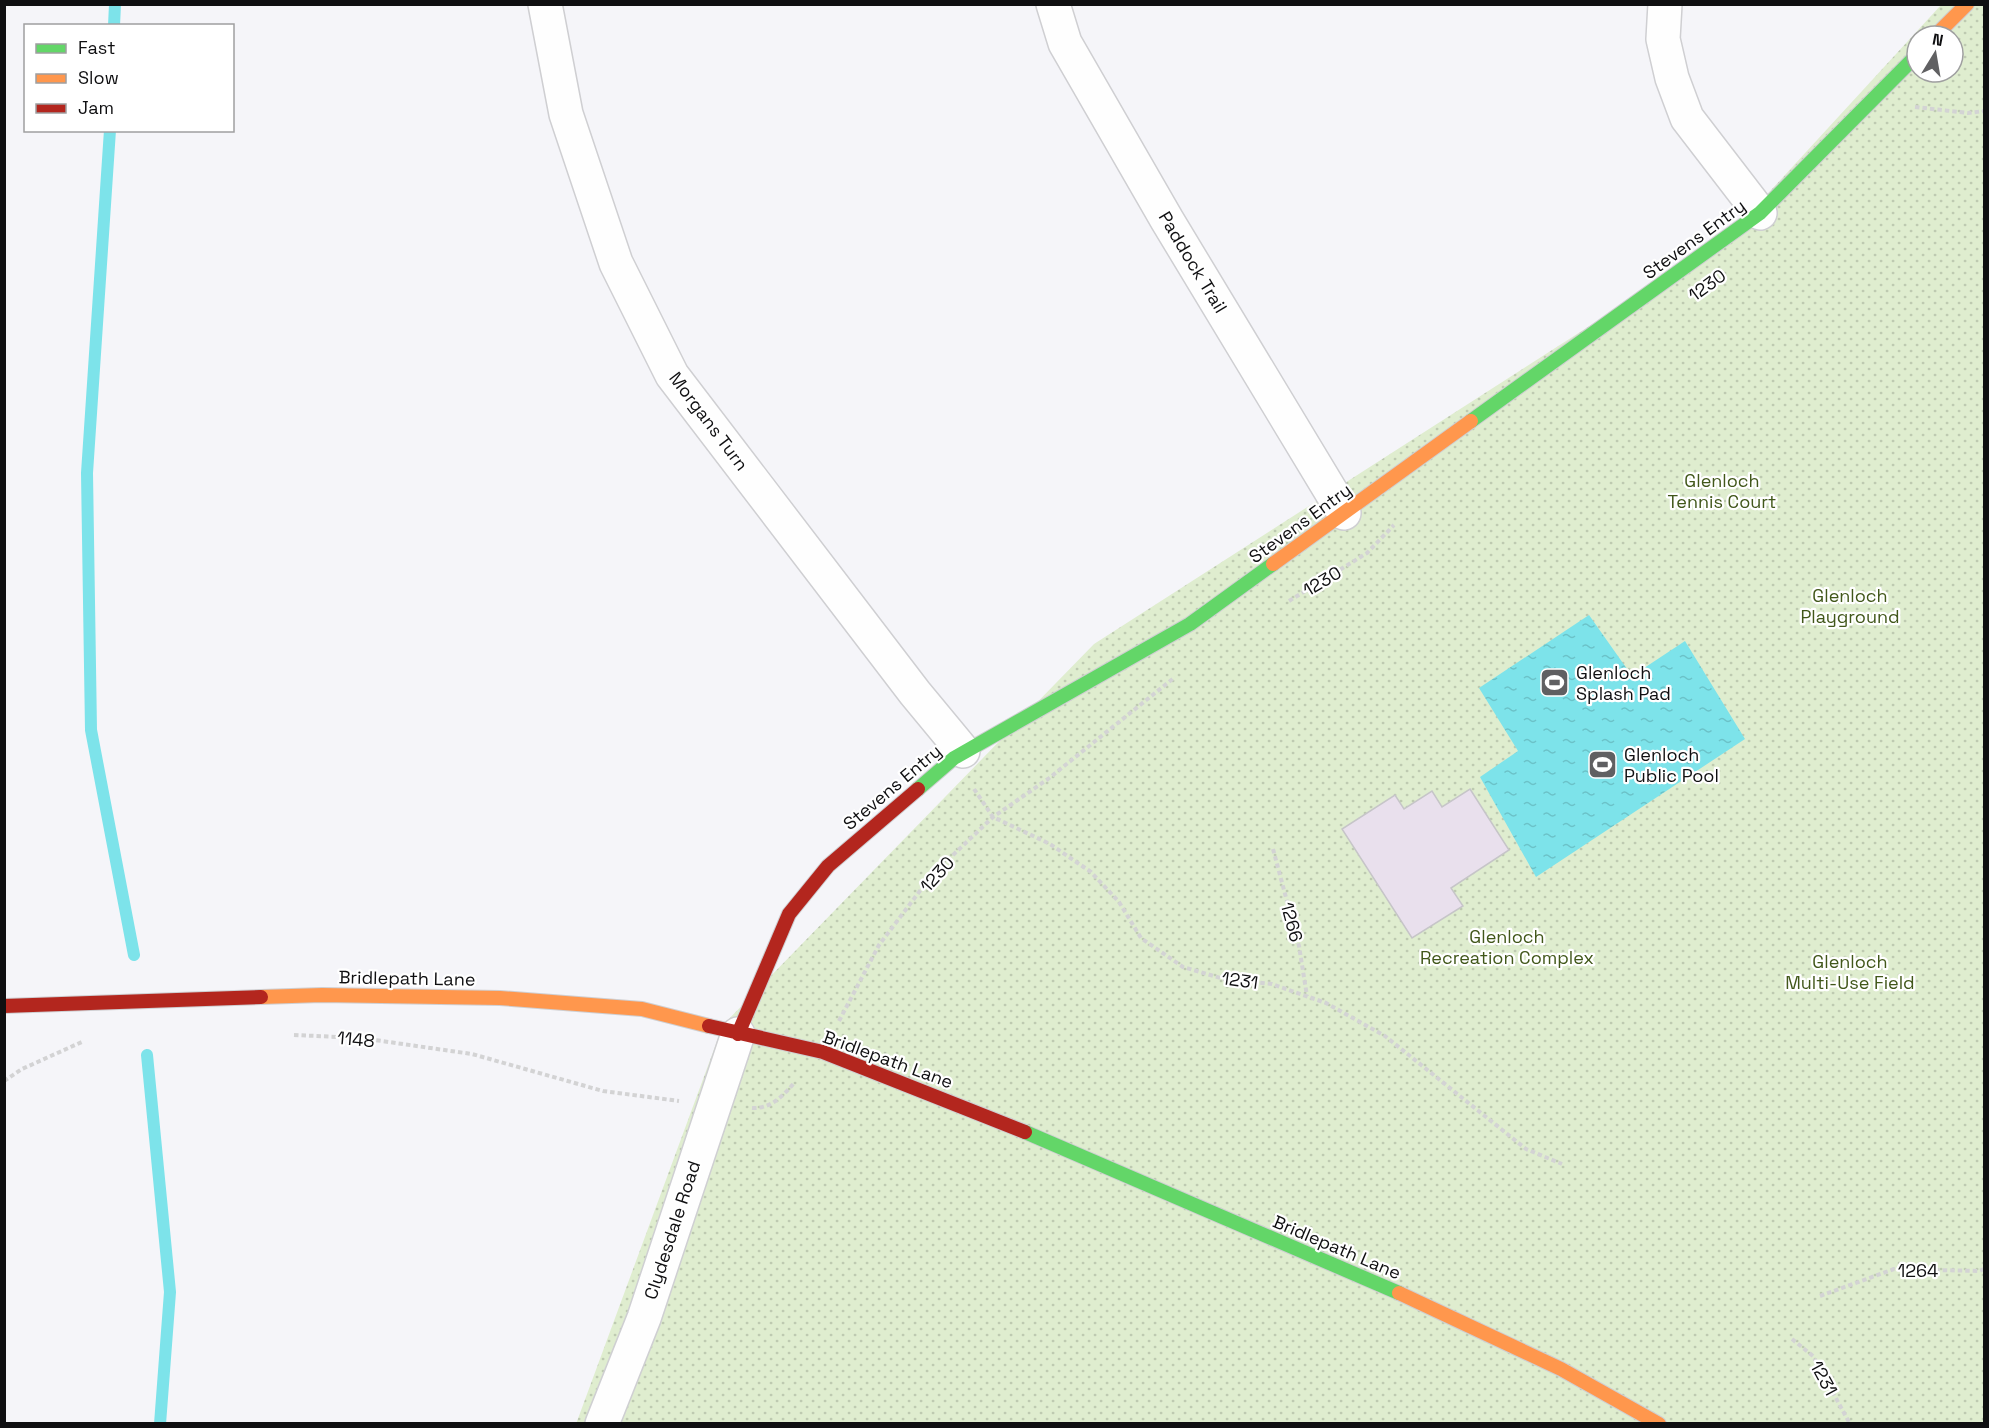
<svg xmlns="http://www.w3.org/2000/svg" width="1989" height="1428" font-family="'Space Grotesk',sans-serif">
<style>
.park{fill:url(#park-dots);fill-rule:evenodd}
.water{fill:url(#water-ripples)}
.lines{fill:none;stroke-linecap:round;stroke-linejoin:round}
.stream{stroke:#7de3ea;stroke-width:12}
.building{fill:#e9e0ed;stroke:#c6c5c8;stroke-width:1.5}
.street-casing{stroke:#cfcfd2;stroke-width:36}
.fast-casing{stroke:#cfcfd2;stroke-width:16}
.slow-casing{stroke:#cfcfd2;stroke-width:16}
.jam-casing{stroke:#cfcfd2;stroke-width:16}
.path{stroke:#d3d3d4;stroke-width:4;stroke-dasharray:4.5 3;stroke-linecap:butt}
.street{stroke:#fefefe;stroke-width:33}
.fast{stroke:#63d668;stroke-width:14}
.slow{stroke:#ff974d;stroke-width:14}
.jam{stroke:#b3261e;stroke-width:14}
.labels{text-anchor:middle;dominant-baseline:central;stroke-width:4.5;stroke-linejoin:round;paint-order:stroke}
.street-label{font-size:18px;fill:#0f0f11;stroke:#fff}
.park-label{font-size:18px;fill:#41571a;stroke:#fff}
.poi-label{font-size:18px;fill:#0f0f11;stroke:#fff;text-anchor:start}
</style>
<defs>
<pattern id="park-dots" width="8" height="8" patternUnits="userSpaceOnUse" patternTransform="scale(1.5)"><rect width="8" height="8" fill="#dfedcf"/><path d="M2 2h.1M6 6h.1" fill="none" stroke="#becab1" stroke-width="1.8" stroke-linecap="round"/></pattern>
<pattern id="water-ripples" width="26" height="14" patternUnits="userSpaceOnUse" patternTransform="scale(1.5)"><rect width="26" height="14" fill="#7de3ea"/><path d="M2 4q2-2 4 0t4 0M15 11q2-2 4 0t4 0" fill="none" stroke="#6bc2c8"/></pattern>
</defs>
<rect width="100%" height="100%" fill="#f5f5f9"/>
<path class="park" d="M 1941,5 L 1984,5 L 1984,1423 L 576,1424 L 723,1025 L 1094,644 L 1728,237 ZM 1917,36 L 1953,36 L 1953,72 L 1917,72 Z"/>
<path class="water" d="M 1589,615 L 1632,676 L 1685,641 L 1745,739 L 1536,877 L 1480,777 L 1518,751 L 1479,688 Z"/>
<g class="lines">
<path class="stream" d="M 114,26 L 115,4
M 110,130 L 87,473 L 91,730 L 134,955
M 147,1055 L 170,1292 L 160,1424"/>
</g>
<path class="building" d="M 1470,789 L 1509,850 L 1451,888 L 1463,906 L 1412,938 L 1342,829 L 1395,795 L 1404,809 L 1432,791 L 1442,807 Z"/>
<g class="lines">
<defs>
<path id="street" d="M 545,4 L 566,114 L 616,263 L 672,375 L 915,693 L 963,751
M 1053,4 L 1065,43 L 1167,220 L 1344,513
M 1665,4 L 1663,39 L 1672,78 L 1687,118 L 1760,213
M 602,1424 L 644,1318 L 738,1034"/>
<path id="fast" d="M 1471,421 L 1760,213 L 1917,55
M 918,789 L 954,758 L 1190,624 L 1273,564
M 1025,1132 L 1399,1293"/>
<path id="slow" d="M 1935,36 L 1967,4
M 1273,564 L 1471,421
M 261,997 L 322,995 L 500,998 L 642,1009 L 709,1026
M 1399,1293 L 1561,1369 L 1659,1424"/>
<path id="jam" d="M 4,1006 L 261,997
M 709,1026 L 823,1052 L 1025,1132
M 738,1034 L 789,914 L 828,866 L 918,789"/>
</defs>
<use href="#street" class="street-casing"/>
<use href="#fast" class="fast-casing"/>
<use href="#slow" class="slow-casing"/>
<use href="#jam" class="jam-casing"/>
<path class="path" d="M 1915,107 L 1968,113 L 1984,111
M 1289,601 L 1367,553 L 1394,525
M 974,789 L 993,817 L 1050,844 L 1091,872 L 1119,902 L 1141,938 L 1183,967 L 1224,979 L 1272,984 L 1326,1003 L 1385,1036 L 1526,1149 L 1562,1164
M 1273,849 L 1299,946 L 1307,996
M 839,1021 L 879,945 L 932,875 L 993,817 L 1048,779 L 1175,677
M 294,1035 L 361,1038 L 472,1054 L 603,1091 L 679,1101
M 4,1081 L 22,1069 L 84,1041
M 752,1108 C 771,1109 783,1096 795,1082
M 1820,1296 L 1894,1269 L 1979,1271 L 1984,1269
M 1792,1339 L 1813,1356 L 1850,1424"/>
<use href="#street" class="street"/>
<use href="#fast" class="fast"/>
<use href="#slow" class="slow"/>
<use href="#jam" class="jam"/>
</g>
<defs>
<symbol id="stadium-square" viewBox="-11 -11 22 22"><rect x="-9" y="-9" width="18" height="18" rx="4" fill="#606062" stroke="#fff"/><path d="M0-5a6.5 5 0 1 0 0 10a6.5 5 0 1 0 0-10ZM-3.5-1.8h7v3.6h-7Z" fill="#fff"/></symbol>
</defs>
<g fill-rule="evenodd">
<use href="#stadium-square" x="1538" y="666" width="33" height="33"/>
<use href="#stadium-square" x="1586" y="748" width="33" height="33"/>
</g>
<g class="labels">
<g class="street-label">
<text transform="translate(1694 239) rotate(-36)">Stevens Entry</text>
<text transform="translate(1193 262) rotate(59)">Paddock Trail</text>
<text transform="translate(1707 285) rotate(-36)">1230</text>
<text transform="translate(709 421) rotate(53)">Morgans Turn</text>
<text transform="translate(1300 523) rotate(-36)">Stevens Entry</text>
<text transform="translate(1322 581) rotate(-31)">1230</text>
<text transform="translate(892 787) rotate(-40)">Stevens Entry</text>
<text transform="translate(937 874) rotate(-48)">1230</text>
<text transform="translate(1292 922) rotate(75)">1266</text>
<text transform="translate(407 978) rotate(1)">Bridlepath Lane</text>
<text transform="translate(1240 980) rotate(8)">1231</text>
<text transform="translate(356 1039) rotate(5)">1148</text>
<text transform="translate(888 1059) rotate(20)">Bridlepath Lane</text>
<text transform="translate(672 1230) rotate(-72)">Clydesdale Road</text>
<text transform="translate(1337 1247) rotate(23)">Bridlepath Lane</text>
<text x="1918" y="1270">1264</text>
<text transform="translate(1824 1378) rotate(61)">1231</text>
</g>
<g class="park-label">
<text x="1722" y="480">Glenloch<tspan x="1722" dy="21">Tennis Court</tspan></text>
<text x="1850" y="595">Glenloch<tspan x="1850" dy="21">Playground</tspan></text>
<text x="1507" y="936">Glenloch<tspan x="1507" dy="21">Recreation Complex</tspan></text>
<text x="1850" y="961">Glenloch<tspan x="1850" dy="21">Multi-Use Field</tspan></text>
</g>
<g class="poi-label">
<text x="1576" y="672">Glenloch<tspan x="1576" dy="21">Splash Pad</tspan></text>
<text x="1624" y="754">Glenloch<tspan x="1624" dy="21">Public Pool</tspan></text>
</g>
</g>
<rect width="1989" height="1428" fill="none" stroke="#0f0f11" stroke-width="12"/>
<rect x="24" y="24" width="210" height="108" fill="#ffffff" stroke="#9f9fa0" stroke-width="1.5"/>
<rect x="36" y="44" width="30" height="9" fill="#63d668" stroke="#9f9fa0" stroke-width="1.5"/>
<text x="78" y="54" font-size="18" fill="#0f0f11">Fast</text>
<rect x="36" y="74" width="30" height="9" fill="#ff974d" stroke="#9f9fa0" stroke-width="1.5"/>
<text x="78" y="84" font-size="18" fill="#0f0f11">Slow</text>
<rect x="36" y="104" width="30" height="9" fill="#b3261e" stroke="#9f9fa0" stroke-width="1.5"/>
<text x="78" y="114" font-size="18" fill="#0f0f11">Jam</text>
<g transform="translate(1935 54) rotate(11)"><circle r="28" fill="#ffffff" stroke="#9f9fa0" stroke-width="1.5"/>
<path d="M0-4.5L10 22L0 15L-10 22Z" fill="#606062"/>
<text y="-9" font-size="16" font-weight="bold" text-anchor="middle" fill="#0f0f11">N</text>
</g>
</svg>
